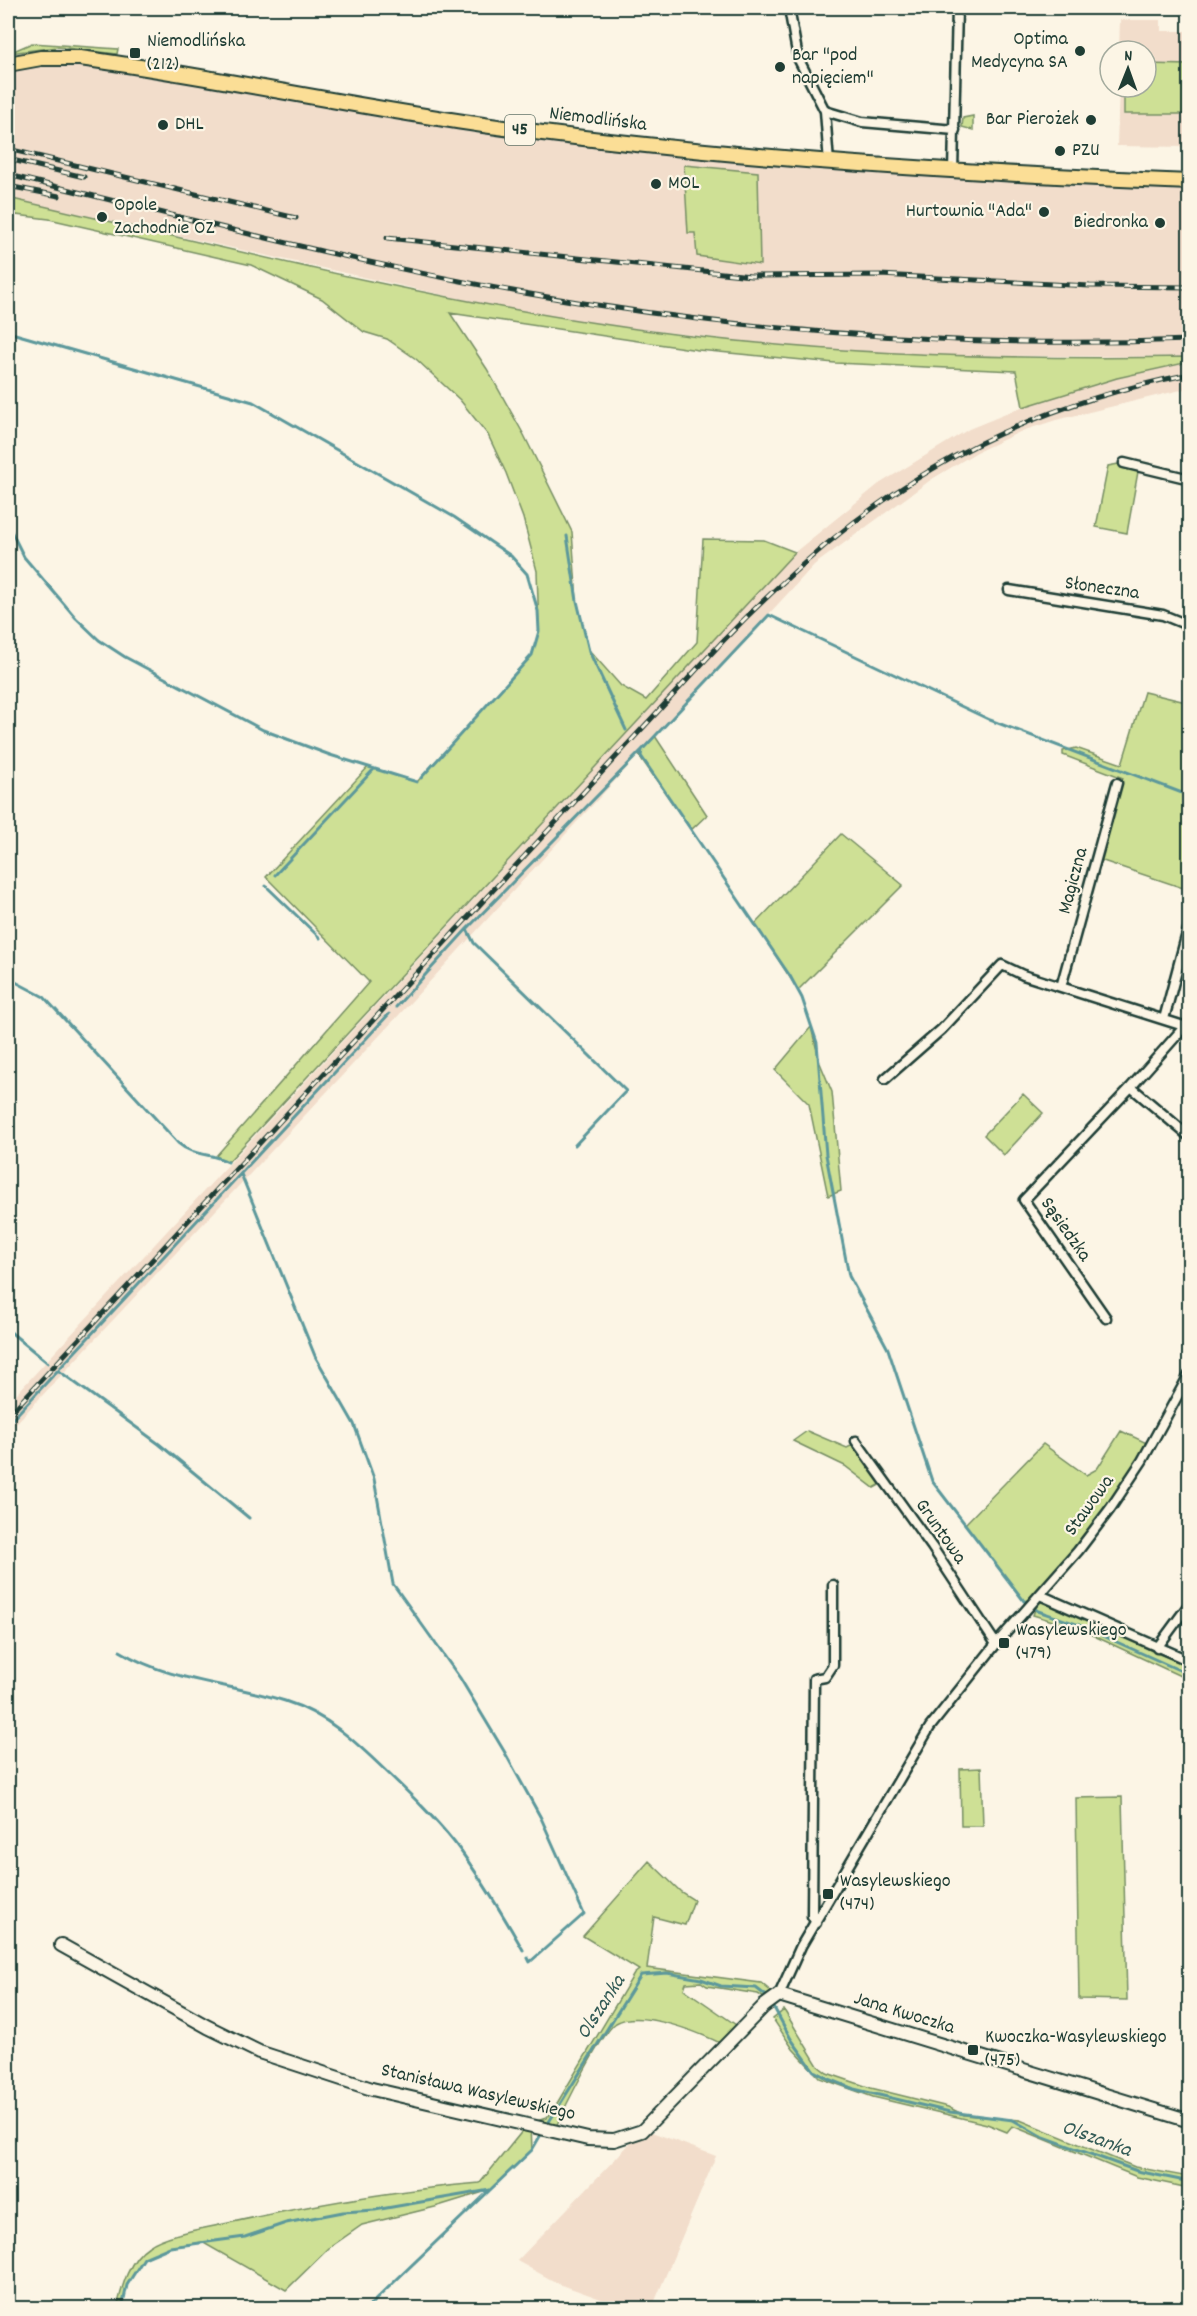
<svg xmlns="http://www.w3.org/2000/svg" width="1197" height="2316" font-family="Dekko,sans-serif">
<style>
.built{fill:#f2ddcb}
.green{fill:#cee095;stroke:#768e64;stroke-width:1.5}
.lines{fill:none;stroke-linecap:round;stroke-linejoin:round}
.stream{stroke:#5c989b;stroke-width:3}
.street-casing{stroke:#1f3d34;stroke-width:13}
.secondary-casing{stroke:#1f3d34;stroke-width:16}
.primary-casing{stroke:#1f3d34;stroke-width:18}
.street{stroke:#fcf5e5;stroke-width:8}
.secondary{stroke:#fcf5e5;stroke-width:12}
.primary{stroke:#fbde96;stroke-width:14}
.rail-casing{stroke:#1f3d34;stroke-width:5}
.rail{stroke:#fcf5e5;stroke-width:3;stroke-dasharray:9;stroke-linecap:butt}
.poi-dot{fill:#1f3d34;stroke:#fcf5e5;stroke-width:2}
.labels{text-anchor:middle;dominant-baseline:central;stroke-width:4.5;stroke-linejoin:round;paint-order:stroke}
.shield{fill:#fcf5e5;stroke:#617469;stroke-width:1.5}
.shield-label{font-size:18px;font-weight:bold;fill:#1f3d34}
.poi-label{font-size:20px;fill:#1f3d34;stroke:#fcf5e5;text-anchor:start}
.street-label{font-size:20px;fill:#1f3d34;stroke:#fcf5e5}
.water-label{font-size:21px;font-style:italic;fill:#335b56;stroke:#fcf5e5}
</style>
<rect width="100%" height="100%" fill="#fcf5e5"/>
<filter id="ink" filterUnits="userSpaceOnUse"><feTurbulence type="fractalNoise" baseFrequency=".0167" numOctaves="2"/><feDisplacementMap in="SourceGraphic" scale="12" xChannelSelector="R" yChannelSelector="G"/><feConvolveMatrix kernelMatrix="1 2 1 2 8 2 1 2 1" color-interpolation-filters="sRGB"/></filter>
<g filter="url(#ink)">
<path class="built" d="M 1120,20 L 1161,20 L 1161,31 L 1189,31 L 1189,147 L 1117,146 L 1119,87 L 1146,87 L 1146,51 L 1119,51 Z
M 41,58 L 686,149 L 1189,182 L 1189,357 L 887,355 L 809,349 L 598,324 L 497,307 L 8,198 L 8,76 L 15,75 L 13,63 Z
M 1189,362 L 1189,388 L 1056,420 L 1022,431 L 977,452 L 932,479 L 814,565 L 398,1016 L 8,1432 L 8,1403 L 648,711 L 743,605 L 795,552 L 879,484 L 969,429 L 1023,407 L 1117,378 Z
M 642,2131 L 649,2131 L 716,2156 L 652,2308 L 626,2308 L 559,2284 L 517,2261 Z"/>
<path class="green" d="M 32,43 L 118,49 L 117,54 L 58,47 L 9,53 Z
M 1146,64 L 1189,65 L 1189,114 L 1124,114 L 1124,87 L 1146,87 Z
M 973,116 L 973,130 L 962,127 L 963,118 Z
M 684,165 L 758,172 L 760,265 L 697,256 L 695,233 L 688,233 Z
M 8,198 C 203,242 398,293 596,323 C 793,354 990,360 1189,357 L 1189,362 L 1117,378 L 1023,407 L 1016,371 L 835,363 L 698,350 L 450,313 L 487,369 L 524,435 L 572,532 L 577,601 L 589,650 L 621,686 L 646,700 L 697,642 L 703,539 L 764,540 L 795,552 L 228,1162 L 216,1156 L 369,982 L 266,877 L 368,767 L 417,782 L 532,655 L 539,631 L 537,571 L 523,518 L 506,473 L 488,435 L 460,400 L 416,359 L 387,339 L 364,332 L 322,299 L 251,265 L 49,219 L 8,214 Z
M 1124,463 L 1139,466 L 1127,533 L 1096,527 L 1108,466 Z
M 1189,691 L 1189,890 L 1100,860 L 1123,778 L 1063,755 L 1063,751 L 1076,748 L 1122,764 L 1144,692 L 1186,702 Z
M 655,736 L 707,815 L 691,830 L 638,754 Z
M 841,834 L 903,885 L 798,990 L 755,924 Z
M 811,1027 L 820,1063 L 832,1092 L 841,1191 L 828,1196 L 809,1104 L 775,1070 Z
M 1023,1094 L 1043,1113 L 1004,1155 L 984,1135 Z
M 807,1431 L 847,1448 L 857,1443 L 885,1482 L 874,1488 L 845,1466 L 793,1441 Z
M 1121,1431 L 1151,1445 L 1142,1461 L 1041,1595 L 1154,1652 L 1189,1666 L 1189,1680 L 1079,1629 L 1033,1615 L 1040,1596 L 1024,1601 L 965,1524 L 1043,1444 L 1086,1475 L 1097,1469 Z
M 981,1768 L 983,1826 L 961,1826 L 960,1769 Z
M 1122,1797 L 1127,2000 L 1079,1999 L 1076,1798 Z
M 649,1861 L 681,1892 L 694,1900 L 685,1925 L 654,1917 L 647,1968 L 761,1983 L 773,1993 L 766,1999 L 758,1994 L 707,1986 L 701,1982 L 686,1983 L 684,1989 L 742,2029 L 726,2046 C 703,2034 640,2008 616,2023 C 601,2033 563,2111 554,2131 L 531,2125 L 532,2150 L 490,2190 L 435,2207 L 362,2225 L 329,2248 L 286,2290 L 202,2242 L 170,2247 L 144,2258 L 127,2285 L 122,2308 L 117,2308 C 122,2286 129,2259 149,2246 C 164,2235 200,2229 219,2225 C 305,2206 393,2190 480,2183 L 528,2124 L 546,2118 L 553,2110 L 634,1974 L 639,1970 L 583,1936 Z
M 784,2010 L 818,2066 L 827,2073 L 871,2088 L 948,2107 L 964,2115 L 1020,2120 L 1135,2167 L 1189,2177 L 1189,2188 L 1137,2177 L 1015,2127 L 1012,2126 L 1007,2132 L 987,2124 L 873,2097 L 820,2078 L 793,2049 L 773,2019 Z"/>
<g class="lines">
<path class="stream" d="M 8,332 L 253,402 L 454,517 L 511,556 L 527,574 L 538,611 L 539,631 L 532,655 L 421,778
M 8,525 L 24,557 L 76,618 L 99,640 L 125,657 L 263,730 L 330,755 L 417,782
M 567,536 L 577,601 L 589,651 L 626,730
M 1190,796 L 990,720 L 769,615 L 642,750 L 641,756 L 790,976 L 802,998 L 817,1043 L 826,1155 L 849,1276 L 888,1349 L 932,1481 L 1024,1601 L 1038,1611 L 1079,1625 L 1190,1675
M 275,875 L 374,769
M 266,886 L 320,938
M 8,978 L 44,997 L 178,1143 C 194,1157 210,1152 228,1162
M 396,1007 L 467,929
M 575,1145 L 626,1091 L 474,943 L 467,929 L 642,750
M 241,1174 L 315,1356 L 354,1424 L 374,1479 L 393,1584 L 460,1678 L 504,1751 L 541,1818 L 584,1914 L 530,1962 L 528,1958
M 8,1330 L 48,1363
M 59,1371 L 159,1444 L 249,1518
M 8,1424 L 389,1014
M 120,1651 C 170,1682 230,1683 285,1701 C 327,1714 357,1743 388,1773 C 411,1795 434,1817 454,1842 C 480,1876 502,1913 523,1950
M 772,2004 L 791,2039 L 814,2071 L 829,2079 L 854,2089 L 950,2112 L 1013,2120 L 1041,2136 L 1137,2171 L 1190,2182
M 547,2125 L 641,1975 L 667,1973 L 701,1979 L 721,1986 L 756,1988 L 769,1998
M 122,2308 L 127,2285 L 144,2258 L 170,2247 L 245,2237 L 286,2223 L 343,2212 L 375,2210 L 490,2190 L 532,2150 L 543,2131
M 367,2308 L 489,2191"/>
<defs>
<path id="street" d="M 789,8 L 798,58 L 825,111 L 829,163
M 825,111 L 862,122 L 955,130
M 953,171 L 957,8
M 1124,463 L 1190,479
M 1009,590 L 1163,615 L 1190,626
M 1061,987 L 1117,783
M 1164,1019 L 1190,922
M 1185,1026 L 1131,1087 L 1190,1137
M 885,1079 L 942,1029 L 1002,965 L 1023,975 L 1190,1028
M 1106,1318 L 1024,1200 L 1131,1087
M 856,1441 L 932,1547 L 996,1644
M 1040,1595 L 1190,1661
M 1157,1648 L 1190,1603
M 816,1923 L 812,1916 L 814,1679 L 825,1677 L 833,1665 L 833,1585
M 779,1995 L 801,1946 L 930,1727 L 996,1644 L 1078,1551 L 1110,1509 L 1142,1461 L 1190,1373"/>
<path id="secondary" d="M 61,1945 L 208,2027 L 259,2052 L 372,2089 L 588,2139 L 614,2140 L 642,2131 L 764,2006 L 779,1995 L 1190,2121"/>
<path id="primary" d="M 8,64 L 41,58 L 80,58 C 225,78 368,110 512,129 C 737,159 963,173 1190,182"/>
</defs>
<use href="#street" class="street-casing"/>
<use href="#secondary" class="secondary-casing"/>
<use href="#primary" class="primary-casing"/>
<use href="#street" class="street"/>
<use href="#secondary" class="secondary"/>
<use href="#primary" class="primary"/>
<defs>
<path id="rail" d="M 8,149 L 296,218
M 8,159 L 84,177
M 8,175 C 179,216 350,262 524,293 C 744,332 966,349 1190,340
M 8,186 L 59,196
M 387,238 L 751,276 L 880,275 L 1090,286 L 1190,287
M 8,1416 L 722,642 C 862,497 989,414 1190,374"/>
</defs>
<use href="#rail" class="rail-casing"/>
<use href="#rail" class="rail"/>
</g>
</g>
<g class="poi-dot">
<circle cx="1080" cy="51" r="6"/>
<rect x="129" y="47" width="12" height="12" rx="3"/>
<circle cx="780" cy="67" r="6"/>
<circle cx="1091" cy="120" r="6"/>
<circle cx="163" cy="125" r="6"/>
<circle cx="1060" cy="151" r="6"/>
<circle cx="656" cy="184" r="6"/>
<circle cx="1044" cy="212" r="6"/>
<circle cx="102" cy="217" r="6"/>
<circle cx="1160" cy="223" r="6"/>
<rect x="998" y="1637" width="12" height="12" rx="3"/>
<rect x="822" y="1888" width="12" height="12" rx="3"/>
<rect x="967" y="2044" width="12" height="12" rx="3"/>
</g>
<g class="labels">
<rect class="shield" x="505" y="115" width="30" height="30" rx="4.5"/>
<g class="shield-label">
<text x="520" y="130">45</text>
</g>
<g class="poi-label">
<text x="1068" y="40" text-anchor="end">Optima<tspan x="1068" dy="23">Medycyna SA</tspan></text>
<text x="147" y="42">Niemodlińska<tspan x="147" dy="23">(212)</tspan></text>
<text x="792" y="56">Bar "pod<tspan x="792" dy="23">napięciem"</tspan></text>
<text x="1079" y="120" text-anchor="end">Bar Pierożek</text>
<text x="175" y="125">DHL</text>
<text x="1072" y="151">PZU</text>
<text x="668" y="184">MOL</text>
<text x="114" y="206">Opole<tspan x="114" dy="23">Zachodnie OZ</tspan></text>
<text x="1032" y="212" text-anchor="end">Hurtownia "Ada"</text>
<text x="1148" y="223" text-anchor="end">Biedronka</text>
<text x="1016" y="1631">Wasylewskiego<tspan x="1016" dy="23">(479)</tspan></text>
<text x="840" y="1882">Wasylewskiego<tspan x="840" dy="23">(474)</tspan></text>
<text x="985" y="2038">Kwoczka-Wasylewskiego<tspan x="985" dy="23">(475)</tspan></text>
</g>
<g class="street-label">
<text transform="translate(598 120) rotate(7)">Niemodlińska</text>
<text transform="translate(1102 589) rotate(8)">Słoneczna</text>
<text transform="translate(1074 881) rotate(-75)">Magiczna</text>
<text transform="translate(1065 1230) rotate(55)">Sąsiedzka</text>
<text transform="translate(1090 1506) rotate(-54)">Stawowa</text>
<text transform="translate(940 1532) rotate(55)">Gruntowa</text>
<text transform="translate(904 2014) rotate(17)">Jana Kwoczka</text>
<text transform="translate(478 2093) rotate(13)">Stanisława Wasylewskiego</text>
</g>
<g class="water-label">
<text transform="translate(602 2008) rotate(-57)">Olszanka</text>
<text transform="translate(1096 2140) rotate(20)">Olszanka</text>
</g>
</g>
<rect width="1197" height="2316" fill="none" stroke="#fcf5e5" stroke-width="30"/>
<rect x="15" y="15" width="1167" height="2286" fill="none" stroke="#1f3d34" stroke-width="2" filter="url(#ink)"/>
<g transform="translate(1128 69) rotate(1)"><circle r="28" fill="#fcf5e5" stroke="#a4ab9e" stroke-width="1.5"/>
<path d="M0-4.5L10 22L0 15L-10 22Z" fill="#1f3d34"/>
<text y="-9" font-size="16" font-weight="bold" text-anchor="middle" fill="#1f3d34">N</text>
</g>
</svg>
